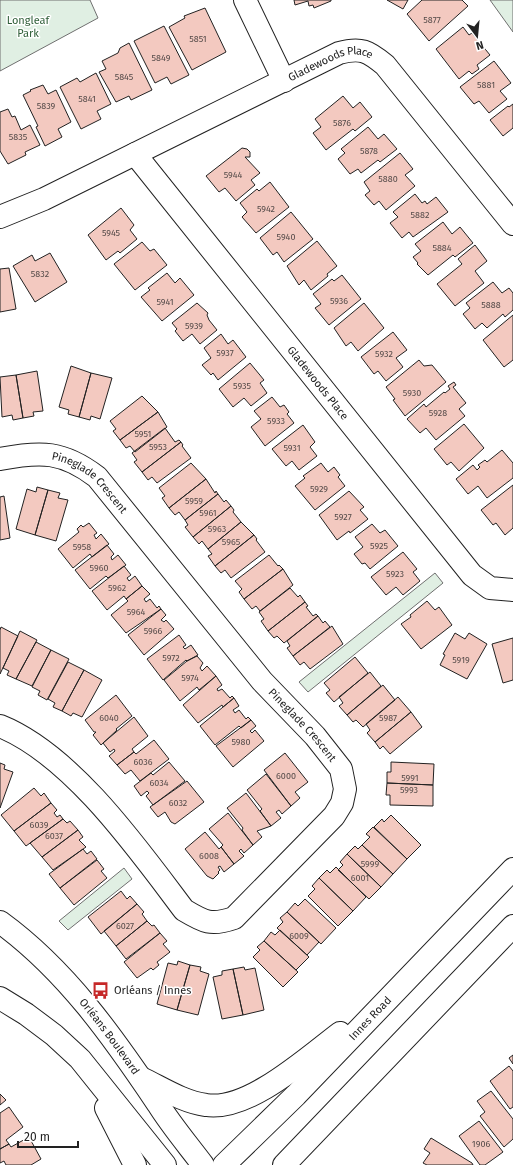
<svg xmlns="http://www.w3.org/2000/svg" width="513" height="1165" font-family="'Fira Sans',sans-serif">
<style>
.green{fill:#e0efe3;stroke:#6f6f6f}
.building{fill:#f3c9c0;stroke:#222}
.lines{fill:none;stroke-linecap:round;stroke-linejoin:round}
.minor-casing{stroke:#222;stroke-width:24}
.major-casing{stroke:#222;stroke-width:24}
.minor{stroke:#fff;stroke-width:22}
.major{stroke:#fff;stroke-width:22}
.labels{text-anchor:middle;dominant-baseline:central;stroke-width:3;stroke-linejoin:round;paint-order:stroke}
.number-label{font-size:9px;fill:#564c4a}
.park-label{font-size:11px;fill:#2f5e38;stroke:#fff}
.street-label{font-size:11px;fill:#222;stroke:#fff}
.poi-label{font-size:11px;fill:#222;stroke:#fff;text-anchor:start}
</style>
<rect width="100%" height="100%" fill="#fff"/>
<path class="green" d="M 0,0 L 90,0 L 98,18 L 0,71 Z
M 490,0 L 513,0 L 513,32 Z
M 435,573 L 443,583 L 308,692 L 299,682 Z
M 124,868 L 132,879 L 68,930 L 59,921 Z"/>
<path class="building" d="M 294,0 L 331,0 L 331,1 L 314,8 L 313,5 L 309,6 L 308,1 L 295,5 Z
M 387,0 L 408,0 L 403,9 Z
M 422,0 L 462,0 L 468,6 L 429,41 L 407,14 Z
M 205,8 L 226,52 L 192,70 L 169,27 L 185,18 L 184,16 Z
M 164,26 L 189,75 L 171,84 L 167,77 L 155,83 L 134,41 Z
M 463,27 L 469,35 L 472,33 L 490,55 L 477,65 L 479,69 L 472,74 L 469,71 L 459,79 L 436,49 Z
M 129,43 L 152,90 L 131,100 L 129,96 L 116,102 L 99,72 L 106,69 L 102,61 L 118,53 L 120,48 Z
M 494,61 L 511,83 L 500,91 L 507,99 L 489,113 L 479,101 L 474,104 L 460,87 Z
M 96,73 L 111,104 L 97,111 L 101,119 L 81,129 L 60,87 L 77,78 L 80,82 Z
M 43,85 L 48,94 L 56,90 L 71,122 L 58,129 L 62,137 L 45,146 L 36,127 L 38,126 L 23,95 L 31,91 L 30,90 Z
M 343,96 L 353,108 L 360,102 L 372,117 L 355,131 L 353,129 L 326,150 L 313,133 L 321,127 L 315,119 Z
M 513,104 L 513,128 L 503,136 L 490,120 L 508,106 L 509,107 Z
M 8,109 L 12,117 L 15,116 L 21,130 L 30,125 L 40,145 L 25,152 L 26,155 L 8,164 L 0,151 L 0,112 Z
M 368,127 L 378,139 L 384,134 L 397,149 L 380,162 L 378,160 L 361,173 L 358,169 L 350,174 L 338,159 L 345,153 L 341,149 Z
M 242,148 L 247,149 L 250,152 L 250,157 L 245,157 L 260,173 L 251,180 L 255,185 L 236,201 L 225,188 L 219,192 L 206,176 Z
M 400,153 L 413,169 L 405,175 L 415,186 L 386,210 L 379,201 L 374,205 L 365,195 L 370,191 L 364,182 Z
M 270,182 L 289,207 L 256,233 L 242,217 L 247,212 L 240,203 L 257,189 L 259,191 Z
M 415,194 L 422,203 L 425,201 L 427,204 L 436,197 L 448,212 L 413,237 L 409,232 L 402,238 L 390,223 L 398,217 L 393,212 Z
M 121,208 L 134,225 L 130,230 L 137,239 L 120,253 L 118,251 L 106,260 L 88,235 Z
M 291,212 L 313,239 L 284,262 L 277,252 L 273,255 L 260,238 Z
M 443,222 L 452,234 L 460,227 L 473,243 L 455,257 L 453,255 L 428,275 L 417,264 L 418,263 L 413,257 L 421,251 L 415,244 Z
M 317,241 L 337,266 L 327,274 L 328,276 L 311,290 L 304,280 L 299,285 L 287,266 Z
M 142,242 L 150,251 L 154,249 L 167,265 L 135,290 L 114,264 Z
M 475,245 L 487,261 L 475,271 L 484,283 L 455,306 L 437,284 L 462,264 L 458,259 Z
M 50,253 L 67,282 L 35,302 L 13,266 L 32,255 L 35,261 Z
M 9,268 L 16,309 L 0,312 L 0,269 Z
M 167,273 L 175,283 L 180,278 L 194,295 L 162,321 L 141,297 L 150,290 L 148,288 Z
M 342,275 L 361,299 L 329,325 L 315,308 L 321,304 L 313,294 L 332,279 L 334,281 Z
M 493,282 L 502,293 L 509,288 L 513,293 L 513,310 L 505,317 L 503,314 L 487,328 L 482,323 L 475,329 L 463,314 L 470,308 L 466,303 Z
M 197,303 L 208,313 L 207,315 L 209,320 L 217,330 L 200,344 L 192,334 L 183,341 L 175,331 L 177,329 L 172,323 Z
M 364,303 L 384,328 L 358,351 L 351,342 L 346,346 L 334,328 Z
M 513,315 L 513,360 L 504,367 L 483,340 Z
M 393,332 L 407,350 L 396,358 L 403,367 L 386,381 L 378,371 L 374,374 L 361,357 Z
M 221,334 L 228,344 L 233,340 L 246,357 L 218,380 L 213,373 L 211,375 L 202,365 L 211,358 L 204,348 Z
M 419,360 L 424,366 L 432,365 L 446,382 L 405,416 L 393,400 L 395,399 L 386,387 Z
M 250,363 L 264,380 L 260,383 L 267,393 L 251,406 L 244,398 L 233,407 L 219,389 Z
M 71,366 L 91,373 L 79,417 L 68,414 L 69,410 L 59,407 Z
M 37,371 L 43,411 L 33,412 L 34,416 L 23,418 L 16,375 Z
M 91,373 L 112,378 L 100,419 L 91,416 L 90,420 L 79,417 Z
M 16,375 L 23,418 L 13,420 L 12,415 L 2,417 L 0,377 Z
M 454,382 L 456,385 L 453,387 L 466,403 L 459,409 L 465,416 L 436,440 L 426,428 L 420,433 L 407,419 L 424,404 L 426,407 L 444,392 L 445,393 L 450,389 L 448,386 Z
M 142,396 L 158,412 L 120,440 L 113,431 L 116,429 L 110,421 Z
M 272,397 L 280,407 L 284,405 L 289,412 L 287,414 L 294,423 L 265,446 L 251,427 L 261,419 L 254,411 Z
M 158,412 L 167,427 L 135,452 L 130,446 L 126,448 L 120,440 Z
M 464,424 L 484,448 L 459,471 L 451,462 L 447,465 L 434,449 Z
M 303,425 L 315,442 L 310,447 L 317,456 L 299,470 L 292,461 L 286,466 L 272,449 Z
M 165,428 L 175,442 L 179,440 L 181,442 L 142,472 L 134,462 L 137,460 L 132,453 Z
M 181,442 L 183,445 L 182,446 L 191,458 L 157,483 L 152,477 L 148,480 L 142,472 Z
M 502,450 L 513,463 L 513,478 L 487,498 L 478,486 L 468,494 L 456,479 L 473,465 L 477,470 L 480,467 L 478,465 L 485,460 L 487,462 Z
M 191,463 L 206,479 L 169,508 L 162,498 L 165,496 L 159,488 Z
M 321,463 L 328,472 L 334,467 L 340,475 L 338,477 L 345,486 L 315,510 L 295,486 L 305,478 L 303,476 Z
M 206,479 L 215,493 L 216,491 L 218,494 L 185,520 L 179,512 L 175,515 L 169,508 Z
M 513,485 L 513,528 L 505,535 L 496,523 L 493,525 L 481,510 Z
M 37,487 L 48,490 L 35,535 L 16,529 L 27,489 L 36,492 Z
M 48,490 L 60,493 L 58,498 L 68,500 L 56,541 L 35,535 Z
M 349,491 L 364,507 L 360,510 L 368,519 L 350,533 L 349,531 L 337,540 L 319,515 Z
M 218,494 L 224,502 L 226,500 L 231,506 L 193,537 L 185,527 L 188,525 L 185,520 Z
M 4,496 L 10,538 L 0,540 L 0,497 Z
M 231,506 L 234,510 L 233,512 L 241,522 L 208,549 L 202,541 L 199,544 L 193,537 Z
M 241,522 L 254,535 L 215,566 L 208,556 L 212,554 L 208,549 Z
M 89,523 L 97,533 L 94,535 L 96,539 L 101,534 L 109,544 L 92,557 L 90,554 L 73,568 L 58,549 L 79,532 L 77,529 L 81,525 L 83,527 Z
M 372,524 L 380,533 L 385,530 L 398,546 L 370,569 L 365,563 L 362,564 L 354,554 L 363,547 L 355,537 Z
M 254,535 L 257,539 L 256,540 L 265,552 L 231,578 L 225,570 L 221,573 L 215,566 Z
M 107,545 L 114,554 L 111,557 L 112,560 L 118,555 L 126,565 L 108,578 L 106,576 L 90,589 L 75,570 Z
M 403,552 L 417,569 L 413,572 L 420,581 L 403,595 L 396,587 L 386,595 L 371,577 Z
M 269,555 L 278,566 L 279,565 L 283,569 L 244,599 L 239,592 L 242,589 L 235,581 Z
M 124,566 L 131,575 L 127,578 L 129,581 L 135,576 L 142,586 L 126,599 L 124,596 L 107,610 L 92,591 Z
M 283,569 L 293,585 L 260,611 L 256,606 L 252,609 L 244,599 Z
M 142,586 L 150,594 L 144,599 L 146,602 L 150,599 L 157,608 L 159,606 L 161,609 L 126,633 L 111,615 L 128,601 L 126,599 Z
M 290,588 L 298,597 L 300,595 L 305,602 L 268,631 L 261,621 L 264,619 L 259,612 Z
M 427,601 L 435,610 L 439,607 L 452,625 L 421,649 L 401,624 L 411,617 L 410,615 Z
M 305,602 L 308,606 L 306,607 L 313,616 L 316,614 L 318,616 L 284,643 L 277,636 L 274,638 L 268,631 Z
M 161,609 L 166,615 L 161,620 L 164,622 L 166,620 L 174,629 L 144,655 L 128,635 Z
M 318,616 L 323,623 L 325,621 L 330,627 L 293,656 L 287,648 L 290,646 L 287,641 Z
M 332,626 L 343,644 L 310,669 L 304,662 L 300,665 L 293,656 Z
M 1,627 L 18,636 L 0,674 L 0,630 Z
M 20,631 L 37,640 L 16,679 L 7,675 L 9,671 L 3,668 Z
M 455,633 L 465,639 L 469,633 L 487,644 L 467,679 L 440,665 L 445,655 L 443,654 Z
M 179,635 L 186,645 L 183,647 L 185,649 L 191,645 L 198,655 L 187,661 L 186,660 L 163,680 L 147,659 Z
M 513,638 L 513,680 L 503,683 L 492,644 Z
M 36,642 L 51,650 L 32,686 L 16,679 Z
M 51,650 L 69,659 L 47,700 L 38,695 L 40,691 L 32,687 Z
M 197,656 L 203,663 L 200,668 L 202,671 L 207,666 L 216,676 L 199,690 L 197,687 L 180,701 L 164,680 L 187,661 Z
M 355,657 L 368,673 L 334,702 L 326,693 L 330,690 L 324,683 Z
M 68,662 L 84,670 L 62,711 L 53,707 L 55,703 L 48,699 Z
M 84,670 L 102,680 L 82,717 L 73,713 L 71,716 L 62,711 Z
M 370,672 L 381,686 L 347,715 L 339,706 L 343,703 L 339,697 Z
M 216,676 L 222,685 L 217,689 L 218,691 L 222,689 L 230,698 L 232,696 L 234,698 L 223,707 L 222,705 L 198,723 L 183,705 Z
M 383,685 L 395,700 L 363,727 L 356,720 L 353,722 L 347,715 Z
M 116,695 L 132,716 L 116,729 L 117,730 L 101,745 L 93,735 L 96,732 L 94,732 L 85,720 Z
M 398,697 L 411,712 L 375,742 L 367,733 L 370,730 L 366,724 Z
M 234,698 L 239,706 L 233,710 L 235,713 L 239,710 L 246,719 L 248,717 L 251,720 L 241,728 L 239,726 L 215,745 L 200,726 Z
M 411,712 L 422,727 L 390,754 L 383,746 L 380,749 L 375,742 Z
M 134,717 L 148,736 L 132,749 L 134,752 L 117,765 L 109,756 L 115,751 L 114,749 L 110,752 L 103,743 Z
M 251,720 L 256,726 L 250,731 L 252,733 L 255,730 L 264,741 L 233,767 L 216,746 Z
M 154,740 L 169,759 L 140,781 L 131,770 L 125,774 L 117,765 L 134,752 L 136,754 Z
M 285,753 L 308,782 L 295,792 L 300,798 L 291,806 L 264,770 Z
M 169,762 L 185,781 L 153,805 L 146,796 L 149,793 L 147,791 L 141,796 L 134,786 L 151,773 L 153,775 Z
M 391,762 L 434,764 L 433,785 L 387,783 L 387,772 L 391,772 Z
M 0,763 L 5,765 L 4,769 L 13,772 L 0,808 Z
M 266,774 L 291,806 L 282,814 L 279,810 L 276,812 L 281,818 L 271,826 L 260,811 L 262,809 L 247,790 Z
M 187,781 L 204,802 L 175,824 L 171,822 L 165,812 L 158,817 L 150,807 Z
M 387,783 L 433,785 L 433,806 L 390,805 L 390,795 L 386,795 Z
M 34,788 L 41,796 L 44,793 L 51,803 L 14,831 L 1,815 Z
M 246,793 L 271,826 L 257,831 L 262,837 L 253,845 L 242,830 L 243,828 L 227,808 Z
M 51,803 L 57,810 L 54,813 L 57,817 L 60,815 L 63,819 L 26,846 L 14,831 Z
M 228,813 L 253,845 L 244,853 L 241,849 L 239,851 L 244,856 L 234,864 L 221,847 L 223,845 L 209,829 Z
M 391,815 L 421,845 L 407,859 L 374,827 L 382,819 L 384,822 Z
M 63,819 L 67,823 L 70,821 L 78,830 L 42,857 L 30,843 Z
M 373,827 L 407,859 L 393,874 L 362,845 L 370,837 L 366,834 Z
M 78,830 L 83,837 L 79,840 L 86,847 L 53,870 L 42,857 Z
M 205,832 L 219,849 L 221,847 L 234,864 L 224,872 L 220,866 L 218,867 L 220,870 L 218,872 L 219,873 L 213,879 L 207,876 L 185,849 Z
M 362,845 L 393,874 L 381,887 L 347,854 L 355,846 L 358,849 Z
M 83,849 L 87,854 L 91,851 L 97,859 L 60,888 L 49,874 Z
M 347,854 L 381,887 L 369,899 L 338,870 L 343,865 L 340,862 Z
M 97,860 L 104,869 L 101,871 L 107,878 L 74,905 L 60,888 Z
M 336,867 L 366,897 L 353,911 L 319,878 L 327,870 L 330,873 Z
M 319,878 L 353,911 L 338,926 L 308,896 L 315,889 L 312,886 Z
M 121,891 L 127,899 L 130,896 L 137,904 L 101,934 L 88,917 Z
M 305,899 L 336,928 L 321,944 L 287,912 L 295,903 L 298,906 Z
M 137,904 L 144,912 L 142,914 L 147,921 L 116,946 L 104,931 Z
M 287,912 L 319,942 L 307,955 L 277,928 L 283,922 L 280,918 Z
M 147,921 L 152,926 L 154,925 L 160,933 L 126,959 L 116,946 Z
M 280,930 L 309,957 L 296,970 L 264,941 L 271,932 L 275,935 Z
M 160,933 L 167,941 L 163,944 L 170,952 L 157,962 L 159,965 L 153,970 L 151,968 L 137,978 L 124,962 Z
M 264,941 L 298,972 L 283,987 L 253,957 L 260,950 L 257,947 Z
M 178,961 L 190,965 L 177,1010 L 157,1004 L 168,963 L 177,965 Z
M 190,965 L 201,967 L 200,971 L 209,974 L 198,1015 L 177,1010 Z
M 244,967 L 245,970 L 255,968 L 264,1010 L 243,1015 L 233,969 Z
M 233,969 L 243,1015 L 222,1019 L 213,977 L 222,975 L 222,971 Z
M 513,1055 L 513,1064 L 509,1058 Z
M 509,1066 L 513,1071 L 513,1107 L 510,1109 L 490,1081 Z
M 491,1091 L 513,1119 L 513,1139 L 504,1147 L 480,1116 L 485,1112 L 477,1101 Z
M 0,1094 L 6,1100 L 0,1105 Z
M 9,1107 L 23,1127 L 6,1140 L 9,1144 L 0,1149 L 0,1113 Z
M 479,1121 L 503,1152 L 485,1165 L 480,1165 L 459,1136 Z
M 29,1137 L 41,1159 L 31,1165 L 6,1165 L 4,1161 L 0,1163 L 0,1149 L 9,1144 L 11,1147 Z
M 431,1138 L 472,1163 L 473,1165 L 427,1165 L 423,1163 L 430,1153 L 424,1149 Z"/>
<g class="lines">
<defs>
<g id="minor">
<path d="M 245,0 L 284,81"/>
<path id="s1" d="M 135,154 L 472,575 L 490,588 L 513,590"/>
<path id="s2" d="M 0,217 L 44,199 L 339,53 C 361,47 368,51 385,65 L 513,224"/>
<path id="s3" d="M 0,459 C 41,451 63,451 97,477 L 262,681 L 315,736 L 341,769 L 345,789 L 342,803 L 334,816 L 234,918 C 211,926 204,922 184,910 C 138,849 72,755 0,726"/>
</g>
<g id="major">
<path id="s4" d="M 0,922 C 66,970 113,1037 158,1104 C 171,1125 188,1145 203,1165"/>
<path d="M 0,998 L 26,1014 L 54,1035 L 80,1059 L 165,1165"/>
<path d="M 141,1078 C 162,1088 183,1102 206,1105 C 248,1112 308,1057 340,1033"/>
<path d="M 106,1108 L 135,1165"/>
<path id="s5" d="M 224,1165 L 296,1095 L 513,869"/>
<path d="M 284,1165 L 513,926"/>
</g>
</defs>
<use href="#minor" class="minor-casing"/>
<use href="#major" class="major-casing"/>
<use href="#minor" class="minor"/>
<use href="#major" class="major"/>
</g>
<defs>
<symbol id="bus-bare" viewBox="-9 -9 18 18"><path d="M-5-6H5V4H4V6H2V4H-2V6H-4V4H-5ZM-3.5-4V0h7V-4ZM-3.5 1.2v1.5H-2V1.2ZM2 1.2v1.5H3.5V1.2Z" fill="#c62828" stroke="#fff" stroke-width="2.5" paint-order="stroke"/></symbol>
</defs>
<g fill-rule="evenodd">
<use href="#bus-bare" x="88" y="978" width="25" height="25"/>
</g>
<g class="labels">
<g class="number-label">
<text x="432" y="20">5877</text>
<text x="198" y="39">5851</text>
<text x="161" y="58">5849</text>
<text x="124" y="77">5845</text>
<text x="486" y="85">5881</text>
<text x="87" y="99">5841</text>
<text x="46" y="106">5839</text>
<text x="342" y="123">5876</text>
<text x="18" y="137">5835</text>
<text x="369" y="151">5878</text>
<text x="233" y="175">5944</text>
<text x="388" y="179">5880</text>
<text x="266" y="209">5942</text>
<text x="420" y="215">5882</text>
<text x="111" y="233">5945</text>
<text x="286" y="237">5940</text>
<text x="442" y="248">5884</text>
<text x="40" y="274">5832</text>
<text x="339" y="301">5936</text>
<text x="165" y="302">5941</text>
<text x="491" y="305">5888</text>
<text x="194" y="326">5939</text>
<text x="225" y="353">5937</text>
<text x="384" y="354">5932</text>
<text x="242" y="386">5935</text>
<text x="412" y="393">5930</text>
<text x="438" y="413">5928</text>
<text x="276" y="421">5933</text>
<text x="143" y="434">5951</text>
<text x="158" y="447">5953</text>
<text x="292" y="448">5931</text>
<text x="319" y="489">5929</text>
<text x="194" y="501">5959</text>
<text x="208" y="513">5961</text>
<text x="343" y="517">5927</text>
<text x="217" y="529">5963</text>
<text x="231" y="542">5965</text>
<text x="379" y="546">5925</text>
<text x="82" y="547">5958</text>
<text x="99" y="568">5960</text>
<text x="395" y="574">5923</text>
<text x="117" y="588">5962</text>
<text x="136" y="612">5964</text>
<text x="153" y="631">5966</text>
<text x="171" y="658">5972</text>
<text x="461" y="660">5919</text>
<text x="190" y="678">5974</text>
<text x="109" y="718">6040</text>
<text x="388" y="718">5987</text>
<text x="241" y="742">5980</text>
<text x="143" y="762">6036</text>
<text x="286" y="776">6000</text>
<text x="410" y="778">5991</text>
<text x="159" y="783">6034</text>
<text x="409" y="790">5993</text>
<text x="178" y="803">6032</text>
<text x="39" y="825">6039</text>
<text x="54" y="836">6037</text>
<text x="209" y="856">6008</text>
<text x="370" y="864">5999</text>
<text x="360" y="878">6001</text>
<text x="125" y="926">6027</text>
<text x="299" y="936">6009</text>
<text x="481" y="1144">1906</text>
</g>
<g class="park-label">
<text x="28" y="20">Longleaf<tspan x="28" dy="13">Park</tspan></text>
</g>
<g class="street-label">
<text stroke="none"><textPath href="#s2" startOffset="366">Gladewoods Place</textPath></text>
<text stroke="none"><textPath href="#s1" startOffset="293">Gladewoods Place</textPath></text>
<text stroke="none"><textPath href="#s3" startOffset="100">Pineglade Crescent</textPath></text>
<text stroke="none"><textPath href="#s3" startOffset="425">Pineglade Crescent</textPath></text>
<text stroke="none"><textPath href="#s5" startOffset="207">Innes Road</textPath></text>
<text stroke="none"><textPath href="#s4" startOffset="159">Orléans Boulevard</textPath></text>
</g>
<g class="poi-label">
<text x="114" y="990">Orléans / Innes</text>
</g>
</g>
<g transform="translate(477 36) rotate(164)" stroke="#ffffff" stroke-width="3" paint-order="stroke">
<path d="M0-3L7 15L0 10L-7 15Z" fill="#222222"/>
<text y="-6" font-size="11" font-weight="bold" text-anchor="middle" fill="#222222">N</text>
</g>
<path d="M18 1141v6h60v-6" fill="none" stroke="#222222" stroke-width="2"/>
<text x="24" y="1141" font-size="12" fill="#222222" stroke="#ffffff" stroke-width="3" paint-order="stroke">20 m</text>
</svg>
